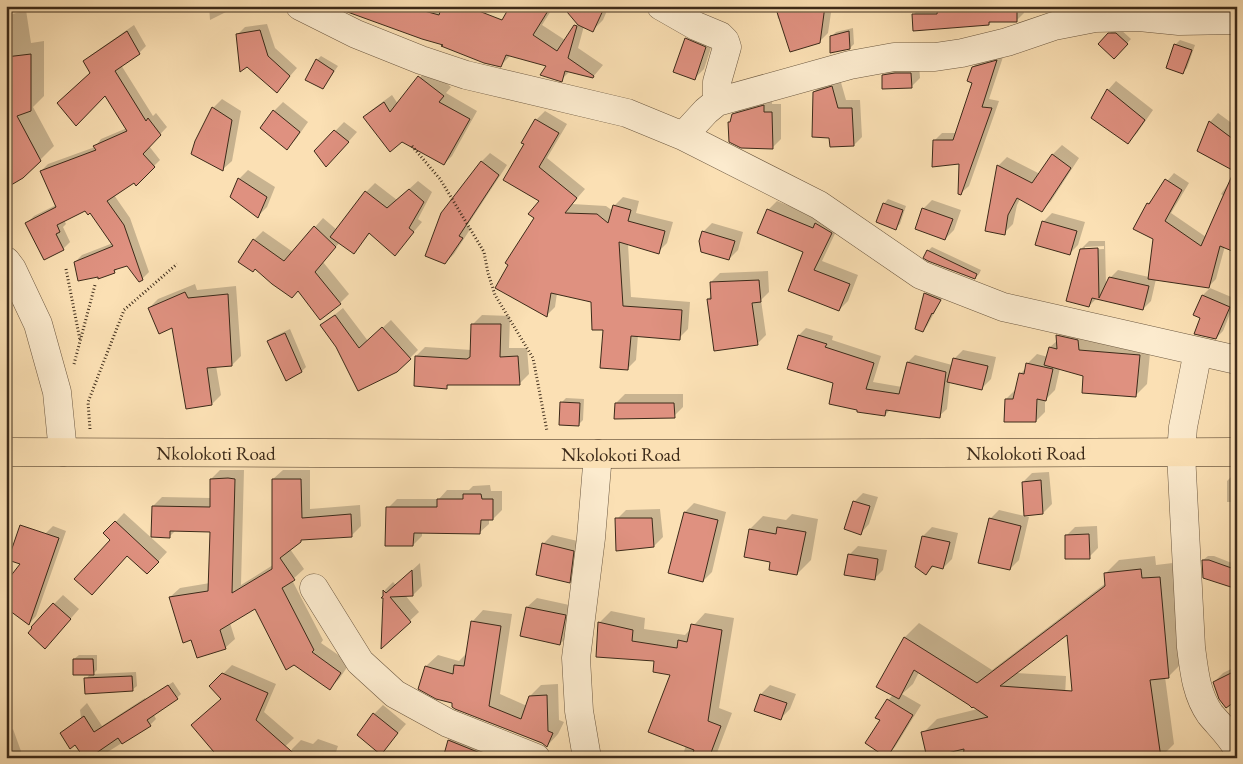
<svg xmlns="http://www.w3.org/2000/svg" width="1243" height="764" font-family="'EB Garamond',serif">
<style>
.shadow{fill:#0003;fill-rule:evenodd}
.building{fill:#df9180;stroke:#3c2a19;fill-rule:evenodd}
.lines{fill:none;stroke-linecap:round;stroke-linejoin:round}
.minor-casing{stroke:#6c5840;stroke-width:29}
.major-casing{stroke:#3c2a19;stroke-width:29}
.path{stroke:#3c2a19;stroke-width:3;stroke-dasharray:1 2.5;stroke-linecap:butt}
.minor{stroke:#fcebce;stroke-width:28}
.major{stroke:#fbe0b4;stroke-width:28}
.labels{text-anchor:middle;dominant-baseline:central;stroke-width:4;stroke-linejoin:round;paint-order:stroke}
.street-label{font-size:19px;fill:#3c2a19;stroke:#fcebce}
</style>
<rect width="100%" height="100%" fill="#fbe0b4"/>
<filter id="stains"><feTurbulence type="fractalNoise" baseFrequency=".004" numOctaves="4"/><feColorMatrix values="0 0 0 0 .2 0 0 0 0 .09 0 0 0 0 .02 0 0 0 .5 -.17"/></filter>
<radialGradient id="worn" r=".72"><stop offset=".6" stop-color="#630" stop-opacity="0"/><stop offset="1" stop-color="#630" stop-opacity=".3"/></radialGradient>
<path class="shadow" d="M 209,6 L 238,6 L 210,20 Z
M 344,6 L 452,6 L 503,20 L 511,6 L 554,6 L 542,25 L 565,40 L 578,23 L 564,6 L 609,6 L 603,20 L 593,30 L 584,26 L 578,48 L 603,65 L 593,77 L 570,71 L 561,80 L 549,65 L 511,55 L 500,66 Z
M 776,6 L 832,6 L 828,33 L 819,42 L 780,18 L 778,19 Z
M 916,6 L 1024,6 L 1024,13 L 1016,21 L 992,21 L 989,24 L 913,15 L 916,12 Z
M 26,10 L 31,43 L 44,41 L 44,96 L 33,107 L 54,146 L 23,177 L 6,186 L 6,16 Z
M 267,24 L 275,48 L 297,68 L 277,91 L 237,35 L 245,27 Z
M 134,25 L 146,46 L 139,53 L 121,65 L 153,116 L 156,113 L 167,127 L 149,146 L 160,160 L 136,184 L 134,182 L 114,195 L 130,218 L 149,272 L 142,279 L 127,264 L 119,267 L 114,272 L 75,262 L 82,255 L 113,243 L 90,212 L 86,209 L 64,220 L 66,224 L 63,227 L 70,242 L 63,249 L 27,223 L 34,216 L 56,205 L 41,171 L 48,164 L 95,147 L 101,139 L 127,128 L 85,61 L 91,55 Z
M 853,28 L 854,44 L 850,48 L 832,36 L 836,32 Z
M 695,29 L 714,38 L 704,69 L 695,78 L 675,71 L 686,38 Z
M 1120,29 L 1131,39 L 1114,57 L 1100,43 L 1113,30 Z
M 1180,40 L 1195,45 L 1187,68 L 1183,72 L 1168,67 L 1176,44 Z
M 1004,54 L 989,99 L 999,101 L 969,186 L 961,193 L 960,163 L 934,141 L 942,133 L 957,133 L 973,82 L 973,67 L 981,59 Z
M 321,56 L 338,66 L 323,88 L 317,60 Z
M 919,64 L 920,78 L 911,87 L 883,76 L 892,66 Z
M 428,68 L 451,87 L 446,93 L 477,111 L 452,156 L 444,164 L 364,117 L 373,109 L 392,95 L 398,104 Z
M 840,79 L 846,100 L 860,100 L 862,137 L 854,145 L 831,146 L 831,136 L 814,92 L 822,84 Z
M 1116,81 L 1153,110 L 1137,133 L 1128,142 L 1108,90 Z
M 772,97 L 772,104 L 781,104 L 781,139 L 772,148 L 732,120 L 733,115 L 742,105 Z
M 222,99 L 241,111 L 232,161 L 223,169 L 196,141 L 213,108 Z
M 283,102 L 308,122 L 296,139 L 287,148 L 274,111 Z
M 545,111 L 567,124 L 547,158 L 585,189 L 572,204 L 606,206 L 613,211 L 614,206 L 623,197 L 639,201 L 636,213 L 673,222 L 667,243 L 658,252 L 628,244 L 631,297 L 690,302 L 688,329 L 679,338 L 638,335 L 636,360 L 627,369 L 604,329 L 593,300 L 557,293 L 555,307 L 546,316 L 536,218 L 540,200 L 525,144 L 536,120 Z
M 1218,113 L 1237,127 L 1237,162 L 1210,122 Z
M 344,122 L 357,132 L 335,157 L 316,151 Z
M 1062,145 L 1079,158 L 1051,201 L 1042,210 L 1020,199 L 1017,205 L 1013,224 L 1004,233 L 998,166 L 1007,157 L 1040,174 L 1053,154 Z
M 490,153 L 507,165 L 467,226 L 471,228 L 454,254 L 445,263 L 481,162 Z
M 248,170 L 275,187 L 267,207 L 258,216 L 239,179 Z
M 1174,173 L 1189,183 L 1171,213 L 1206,237 L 1225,246 L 1216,279 L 1209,286 L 1156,279 L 1151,301 L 1143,309 L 1097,298 L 1089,306 L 1081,249 L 1089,241 L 1105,241 L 1106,286 L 1110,278 L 1118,270 L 1149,277 L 1154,238 L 1148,204 ZM 1104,246 L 1104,249 L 1085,250 L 1085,247 Z
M 1231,180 L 1233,204 L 1221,194 Z
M 418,181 L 432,192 L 418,219 L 422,222 L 395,254 L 370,233 L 354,252 L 340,242 L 323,262 L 349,294 L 340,303 L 298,290 L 254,240 L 263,231 L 293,252 L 323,218 L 337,230 L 366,192 L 375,183 L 397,200 Z
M 888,199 L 906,206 L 900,224 L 895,228 L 884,204 Z
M 932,200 L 961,210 L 954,230 L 945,239 L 923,209 Z
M 777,201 L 821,219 L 840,223 L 822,261 L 858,275 L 848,301 L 839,310 L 790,290 L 805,252 L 768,210 Z
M 1052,213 L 1085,222 L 1078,245 L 1069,254 L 1043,222 Z
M 712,223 L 743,232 L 738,250 L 729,259 L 703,232 Z
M 932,247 L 981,270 L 979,274 L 975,278 L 928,251 Z
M 768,271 L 769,292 L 761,300 L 766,335 L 757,344 L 708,299 L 712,295 L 711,282 L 720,273 Z
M 195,284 L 197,290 L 236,286 L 241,356 L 232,365 L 216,366 L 221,395 L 212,404 L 173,326 L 149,308 L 158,299 Z
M 1210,288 L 1236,299 L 1223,331 L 1216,338 L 1202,317 L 1195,314 L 1203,295 Z
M 929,289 L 944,295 L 927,326 L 923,330 L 925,294 Z
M 343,308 L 368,341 L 391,320 L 418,350 L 410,358 L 337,347 L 322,325 Z
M 482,315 L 510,316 L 509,348 L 527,348 L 529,374 L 520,383 L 450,384 L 447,387 L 416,356 L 425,347 L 472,350 L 473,324 Z
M 1069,324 L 1151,343 L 1147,384 L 1135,396 L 1084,375 L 1060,368 L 1055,390 L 1045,400 L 1045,412 L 1036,421 L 1006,399 L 1015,390 L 1020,374 L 1027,367 L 1028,363 L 1037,354 L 1048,357 L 1050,347 L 1058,340 L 1058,336 Z
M 806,328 L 833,336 L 832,340 L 881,356 L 873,382 L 902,387 L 908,362 L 915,355 L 952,365 L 954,359 L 963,350 L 996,357 L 991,379 L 982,388 L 950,381 L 947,409 L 939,416 L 890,410 L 885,415 L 835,382 L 799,335 Z
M 290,329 L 306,367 L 302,371 L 269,342 L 273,337 Z
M 625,394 L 683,394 L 683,407 L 674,416 L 616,403 Z
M 566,398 L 584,399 L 583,420 L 579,424 L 561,403 Z
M 220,470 L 244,470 L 241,585 L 273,565 L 273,479 L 283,470 L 310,470 L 310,509 L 360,505 L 361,526 L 352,535 L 303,538 L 290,549 L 304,569 L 292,580 L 323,640 L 321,643 L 350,663 L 339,679 L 330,688 L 294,663 L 256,608 L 230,623 L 235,639 L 225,648 L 192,639 L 170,597 L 180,588 L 210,583 L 211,531 L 176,530 L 169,537 L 153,506 L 162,497 L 211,498 L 211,479 Z
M 1049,472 L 1052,504 L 1043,513 L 1023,482 L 1032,473 Z
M 1236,472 L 1237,502 L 1227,502 L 1227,481 Z
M 490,485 L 491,491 L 502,491 L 502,510 L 493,519 L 489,519 L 489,524 L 479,533 L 422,532 L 422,536 L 413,545 L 388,508 L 397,499 L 439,499 L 447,490 L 469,490 L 473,486 Z
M 863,493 L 878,497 L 869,524 L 860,534 L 854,502 Z
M 694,503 L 726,512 L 712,572 L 703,581 L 685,512 Z
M 660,509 L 663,537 L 654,546 L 617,519 L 626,510 Z
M 999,510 L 1029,517 L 1019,560 L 1010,569 L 990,519 Z
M 124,513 L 167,552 L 156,564 L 128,555 L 92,594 L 112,540 L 105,533 Z
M 792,514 L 818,519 L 811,560 L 797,574 L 772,561 L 750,529 L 763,516 L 786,520 Z
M 53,526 L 66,531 L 36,616 L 29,624 L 45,534 Z
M 1097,526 L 1098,548 L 1089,557 L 1066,536 L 1075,527 Z
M 932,527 L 958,533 L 952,559 L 943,568 L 934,566 L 926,573 L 916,566 L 923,536 Z
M 552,535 L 582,542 L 578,573 L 569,582 L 543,544 Z
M 858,546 L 887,550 L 883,570 L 874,579 L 849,555 Z
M 1155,556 L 1156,565 L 1173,563 L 1182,663 L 1168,677 L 1165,677 L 1174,744 L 1160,758 L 1068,632 L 1015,673 L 1066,676 L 1062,758 L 965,748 L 923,733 L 937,719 L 978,709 L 919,672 L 913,684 L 902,694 L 921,705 L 895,747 L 886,756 L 882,720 L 888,700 L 893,695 L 877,687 L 905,637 L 919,623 L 992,670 L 1106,583 L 1105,574 L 1119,560 Z
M 1208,556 L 1214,556 L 1237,565 L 1237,592 L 1233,591 L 1234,586 L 1203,560 Z
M 420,563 L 422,586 L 413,595 L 405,595 L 419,612 L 383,646 L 385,590 L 393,582 L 396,585 Z
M 63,595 L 79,609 L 54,638 L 54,604 Z
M 537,598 L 574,606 L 569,635 L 560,644 L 521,636 L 527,607 Z
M 483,610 L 512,614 L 500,694 L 527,706 L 530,696 L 541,685 L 558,684 L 559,720 L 564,722 L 558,734 L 547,746 L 454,702 L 426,666 L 438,655 L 459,661 L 467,653 L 472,622 Z
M 611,611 L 645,618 L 644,629 L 685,635 L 705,613 L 734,618 L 719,708 L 732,713 L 715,758 L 682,758 L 686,745 L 672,674 L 656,660 L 599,623 Z
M 79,655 L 97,655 L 97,670 L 93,674 L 136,672 L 137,686 L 132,690 L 86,679 L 90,674 L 74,659 Z
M 232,665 L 276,684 L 264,712 L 294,738 L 273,758 L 215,758 L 218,754 L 222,699 L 211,686 Z
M 1237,666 L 1237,698 L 1214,682 L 1223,673 Z
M 173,682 L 181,694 L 177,698 L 156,693 Z
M 770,685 L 796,694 L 790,709 L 781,718 L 761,694 Z
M 145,698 L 156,719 L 149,726 L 98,758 L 84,758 L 82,739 L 61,733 L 81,718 L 80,710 L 87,703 L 102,726 Z
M 383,705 L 406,724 L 381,753 L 374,714 Z
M 13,729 L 22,754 L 25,754 L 26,758 L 6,758 L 6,732 Z
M 458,731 L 493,745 L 490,758 L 444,758 L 449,740 Z
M 318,739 L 338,746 L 334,758 L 289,758 L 292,749 L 301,740 L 313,744 Z"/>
<path class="building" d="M 339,6 L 406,6 L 439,15 L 442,6 L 466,6 L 502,20 L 510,6 L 551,6 L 533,35 L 557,51 L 574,25 L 577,26 L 568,58 L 594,76 L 593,78 L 565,71 L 562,82 L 540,75 L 546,66 L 506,55 L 501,67 L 484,63 L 441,46 L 443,45 L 422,39 L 342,10 Z
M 562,6 L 605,6 L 593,32 L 578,25 Z
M 775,6 L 825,6 L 820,43 L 790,52 Z
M 938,6 L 1017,6 L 1017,22 L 989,22 L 989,25 L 913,31 L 912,14 L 937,14 Z
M 260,30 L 268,56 L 290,76 L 277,93 L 247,67 L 240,72 L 236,34 Z
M 127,31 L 140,54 L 115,71 L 146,121 L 148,118 L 161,135 L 143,154 L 155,167 L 136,186 L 134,183 L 107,201 L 124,225 L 143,280 L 139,282 L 127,266 L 114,270 L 115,273 L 98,279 L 98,277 L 78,281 L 74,262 L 113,246 L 90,213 L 88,215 L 85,211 L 57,225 L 60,232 L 56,234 L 64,250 L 44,260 L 25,223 L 56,207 L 40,171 L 96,150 L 93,146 L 127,131 L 105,96 L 76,126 L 57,103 L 90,73 L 83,61 Z
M 849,31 L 850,49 L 830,53 L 830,36 Z
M 1108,33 L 1116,33 L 1128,44 L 1114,59 L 1098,44 Z
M 685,38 L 706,47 L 695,80 L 673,72 Z
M 1174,44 L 1192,50 L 1183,74 L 1166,68 Z
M 31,54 L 31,111 L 17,116 L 41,161 L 23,178 L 6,188 L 6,57 Z
M 316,59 L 334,71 L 323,89 L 305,80 Z
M 997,60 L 982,107 L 992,108 L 961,195 L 958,194 L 959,164 L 932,167 L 933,140 L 953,140 L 972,83 L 967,81 L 972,67 Z
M 895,73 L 911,73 L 912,88 L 882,89 L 882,75 Z
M 418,76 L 444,96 L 439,102 L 470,119 L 444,165 L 402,142 L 390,152 L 363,117 L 384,102 L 390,112 Z
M 832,86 L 838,108 L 852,108 L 854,146 L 830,147 L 829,138 L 812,137 L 813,92 Z
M 1107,89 L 1145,120 L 1128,144 L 1091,118 Z
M 764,105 L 764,112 L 772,112 L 773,149 L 741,148 L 729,142 L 728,122 L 730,122 L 732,114 Z
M 212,107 L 232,120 L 223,171 L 191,154 L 195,141 Z
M 273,110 L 300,132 L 287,150 L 260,128 Z
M 535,119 L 559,133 L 539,167 L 577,198 L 565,213 L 597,214 L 608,223 L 613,205 L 631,210 L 628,221 L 665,231 L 659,254 L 619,242 L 623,306 L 682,310 L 680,340 L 631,336 L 628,370 L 600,368 L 603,330 L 592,330 L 591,302 L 551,293 L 547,317 L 495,288 L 508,265 L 505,263 L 534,218 L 528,214 L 539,201 L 503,180 L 524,144 L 521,143 Z
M 1209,121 L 1237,142 L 1237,253 L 1220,246 L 1209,288 L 1148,279 L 1153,239 L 1133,229 L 1147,203 L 1149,204 L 1165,179 L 1182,190 L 1165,221 L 1201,246 L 1234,171 L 1197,151 Z
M 334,130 L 349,142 L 326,167 L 314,151 Z
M 1052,154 L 1071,168 L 1042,212 L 1017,198 L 1008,215 L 1005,235 L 985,231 L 997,165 L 1032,183 Z
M 481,161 L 499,175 L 459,236 L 463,238 L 445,264 L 425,256 L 441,213 Z
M 238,178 L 267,197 L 258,218 L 230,197 Z
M 409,189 L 424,202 L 409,228 L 414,232 L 395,256 L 369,233 L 354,254 L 330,237 L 365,191 L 387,208 Z
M 883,203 L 903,210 L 896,230 L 876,222 Z
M 922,208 L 953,219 L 945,240 L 915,229 Z
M 767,209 L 813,228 L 815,223 L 832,233 L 814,270 L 850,284 L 839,311 L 788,291 L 803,252 L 757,233 Z
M 1042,221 L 1077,231 L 1070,255 L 1035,245 Z
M 314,226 L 336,247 L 315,272 L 341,304 L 320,320 L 298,291 L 292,298 L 272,284 L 255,269 L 253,272 L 238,262 L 253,239 L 284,261 Z
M 702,231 L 735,241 L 729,260 L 701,252 L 699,241 Z
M 1098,248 L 1099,298 L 1109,277 L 1149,286 L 1143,310 L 1092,298 L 1089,307 L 1066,301 L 1080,249 Z
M 927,250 L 977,274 L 975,279 L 928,261 L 923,258 Z
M 759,280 L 761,302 L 752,303 L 758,345 L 714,351 L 707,299 L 711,299 L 710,282 Z
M 185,292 L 188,298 L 228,294 L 232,366 L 207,368 L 212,405 L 186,409 L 172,328 L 159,334 L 148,308 Z
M 924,293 L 941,300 L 933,314 L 932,313 L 923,332 L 915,329 Z
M 1202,295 L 1230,307 L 1216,339 L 1194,334 L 1200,318 L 1193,315 Z
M 335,315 L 359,348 L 382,327 L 411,359 L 397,372 L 358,391 L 336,347 L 320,325 Z
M 471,324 L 501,324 L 500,357 L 518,356 L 520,385 L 447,385 L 447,389 L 414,386 L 415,356 L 467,359 L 470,357 Z
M 285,333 L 302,372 L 286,381 L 267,341 Z
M 798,335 L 827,344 L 825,347 L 874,363 L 866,389 L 899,394 L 907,362 L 946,372 L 940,418 L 886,410 L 885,416 L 857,412 L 857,410 L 829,404 L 833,383 L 787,369 Z
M 1056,335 L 1078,340 L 1079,350 L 1140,355 L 1136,397 L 1082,393 L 1083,376 L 1044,365 L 1049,347 L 1057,349 Z
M 953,358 L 988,366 L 982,390 L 947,382 Z
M 1026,363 L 1053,369 L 1046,401 L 1037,399 L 1036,422 L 1004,422 L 1005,399 L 1013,399 L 1019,373 L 1024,374 Z
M 560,402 L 580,403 L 579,426 L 559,425 Z
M 615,403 L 674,403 L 675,418 L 614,419 Z
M 228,478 L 235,479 L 232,593 L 272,569 L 272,479 L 301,479 L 302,518 L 351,514 L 352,537 L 301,540 L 301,542 L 280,558 L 295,580 L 282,588 L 314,650 L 312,652 L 341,673 L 330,690 L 294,665 L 286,670 L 255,609 L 220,630 L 226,649 L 197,658 L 191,640 L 183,643 L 169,597 L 208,591 L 210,532 L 170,531 L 170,538 L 151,537 L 152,506 L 210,507 L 210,479 Z
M 1041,480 L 1043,514 L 1024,516 L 1022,482 Z
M 463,494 L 481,494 L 482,499 L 493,499 L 493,520 L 481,520 L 480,534 L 414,533 L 413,546 L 385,546 L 386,507 L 437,507 L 437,499 L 463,499 Z
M 853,501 L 870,506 L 861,535 L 844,529 Z
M 684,512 L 718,520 L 703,582 L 668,573 Z
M 615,518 L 652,518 L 654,547 L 616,551 Z
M 989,518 L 1021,526 L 1010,570 L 978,563 Z
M 115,521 L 159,562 L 147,574 L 127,556 L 92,595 L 74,579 L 110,540 L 103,533 Z
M 20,525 L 59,538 L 29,625 L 6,608 L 6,582 L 20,564 L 8,560 Z
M 777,527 L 806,532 L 797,575 L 769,570 L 770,562 L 744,557 L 749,529 L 776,534 Z
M 1089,534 L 1090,559 L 1065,559 L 1065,535 Z
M 922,536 L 950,542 L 943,569 L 932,566 L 926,575 L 915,567 Z
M 542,543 L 574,551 L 570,583 L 536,575 Z
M 848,554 L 878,559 L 875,580 L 844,575 Z
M 1202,560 L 1209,560 L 1237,570 L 1237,589 L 1203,578 Z
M 1141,569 L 1142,578 L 1160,577 L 1169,678 L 1150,680 L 1161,758 L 963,758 L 964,749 L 927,758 L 921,732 L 988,717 L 973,707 L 972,708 L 969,705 L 914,670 L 899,699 L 876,687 L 904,637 L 977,683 L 1105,586 L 1104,573 ZM 1067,635 L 1072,691 L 1000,686 Z
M 412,570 L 413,596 L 390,597 L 411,622 L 381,649 L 383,598 L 381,598 L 383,596 L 383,590 L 386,593 Z
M 53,603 L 71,619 L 45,649 L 28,633 L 32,628 L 31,627 Z
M 526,607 L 566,615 L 560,645 L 520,636 Z
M 471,621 L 501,626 L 489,706 L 521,719 L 529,696 L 547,695 L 548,731 L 553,733 L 547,747 L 542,743 L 455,709 L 452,707 L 452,703 L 436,699 L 418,689 L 425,666 L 453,674 L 454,665 L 464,666 Z
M 598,622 L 633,630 L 632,641 L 677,648 L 678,640 L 687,642 L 691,624 L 722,630 L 708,721 L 721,726 L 709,758 L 691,758 L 694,750 L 648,732 L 670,675 L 653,672 L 654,661 L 596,657 Z
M 73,659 L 93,659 L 94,675 L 73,675 Z
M 1233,672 L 1237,687 L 1237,700 L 1226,708 L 1219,699 L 1213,682 Z
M 222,673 L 268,693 L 256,720 L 299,758 L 219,758 L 191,725 L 221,699 L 209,686 Z
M 132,676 L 133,691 L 85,694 L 84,678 Z
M 168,685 L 178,699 L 147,720 L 151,726 L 122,744 L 118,738 L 89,758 L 84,758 L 75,745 L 70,749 L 60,733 L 84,716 L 94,732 Z
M 760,694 L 787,703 L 781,720 L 754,711 Z
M 887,699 L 913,715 L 887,758 L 865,743 L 880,720 L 875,718 Z
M 373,713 L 398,733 L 381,755 L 357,735 Z
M 448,740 L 485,755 L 484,758 L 443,758 Z"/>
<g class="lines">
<defs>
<path id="minor" d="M 300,6 L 356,34 L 421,60 L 466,75 L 627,113 L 683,136 L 819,205 L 921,275 L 1003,307 L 1237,360
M 661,6 L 696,26 L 720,36 L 725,41 L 727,47 L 717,82 L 717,102
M 683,136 L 706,111 L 717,102 L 850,65 L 894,57 L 935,57 L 962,53 L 1007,42 L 1054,26 L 1095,18 L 1139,17 L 1179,21 L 1237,20
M 6,261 L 12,269 L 38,324 L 57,392 L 63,452
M 1198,351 L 1183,427 L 1181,453 L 1191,647 C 1194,670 1196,694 1210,714 C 1219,725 1230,735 1237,748
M 314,588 L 360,662 L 395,694 L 448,723 L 536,758
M 587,758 L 579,711 L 576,658 L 591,538 L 598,454"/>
<g id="major">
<path id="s1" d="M 6,452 L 598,454 L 1237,452"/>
</g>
</defs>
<use href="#minor" class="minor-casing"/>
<use href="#major" class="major-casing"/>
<path class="path" d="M 412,146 L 440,179 L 484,252 L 488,273 L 495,295 L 533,358 L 547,431
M 66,269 L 80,340
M 74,364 L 95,285
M 90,429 L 88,402 L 124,310 L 177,264"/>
<use href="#minor" class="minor"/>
<use href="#major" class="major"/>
</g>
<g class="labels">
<g class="street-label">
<text stroke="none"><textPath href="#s1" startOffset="210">Nkolokoti Road</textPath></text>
<text stroke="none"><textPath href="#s1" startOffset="615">Nkolokoti Road</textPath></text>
<text stroke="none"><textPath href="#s1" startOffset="1020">Nkolokoti Road</textPath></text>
</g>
</g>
<rect width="1243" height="764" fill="none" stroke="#fbe0b4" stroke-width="25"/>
<rect x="8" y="8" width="1228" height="749" fill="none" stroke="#3c2a19" stroke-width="2.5"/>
<rect x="12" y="12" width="1218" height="739" fill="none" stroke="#3c2a19"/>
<rect width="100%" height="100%" filter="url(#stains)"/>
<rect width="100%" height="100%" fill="url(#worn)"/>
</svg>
